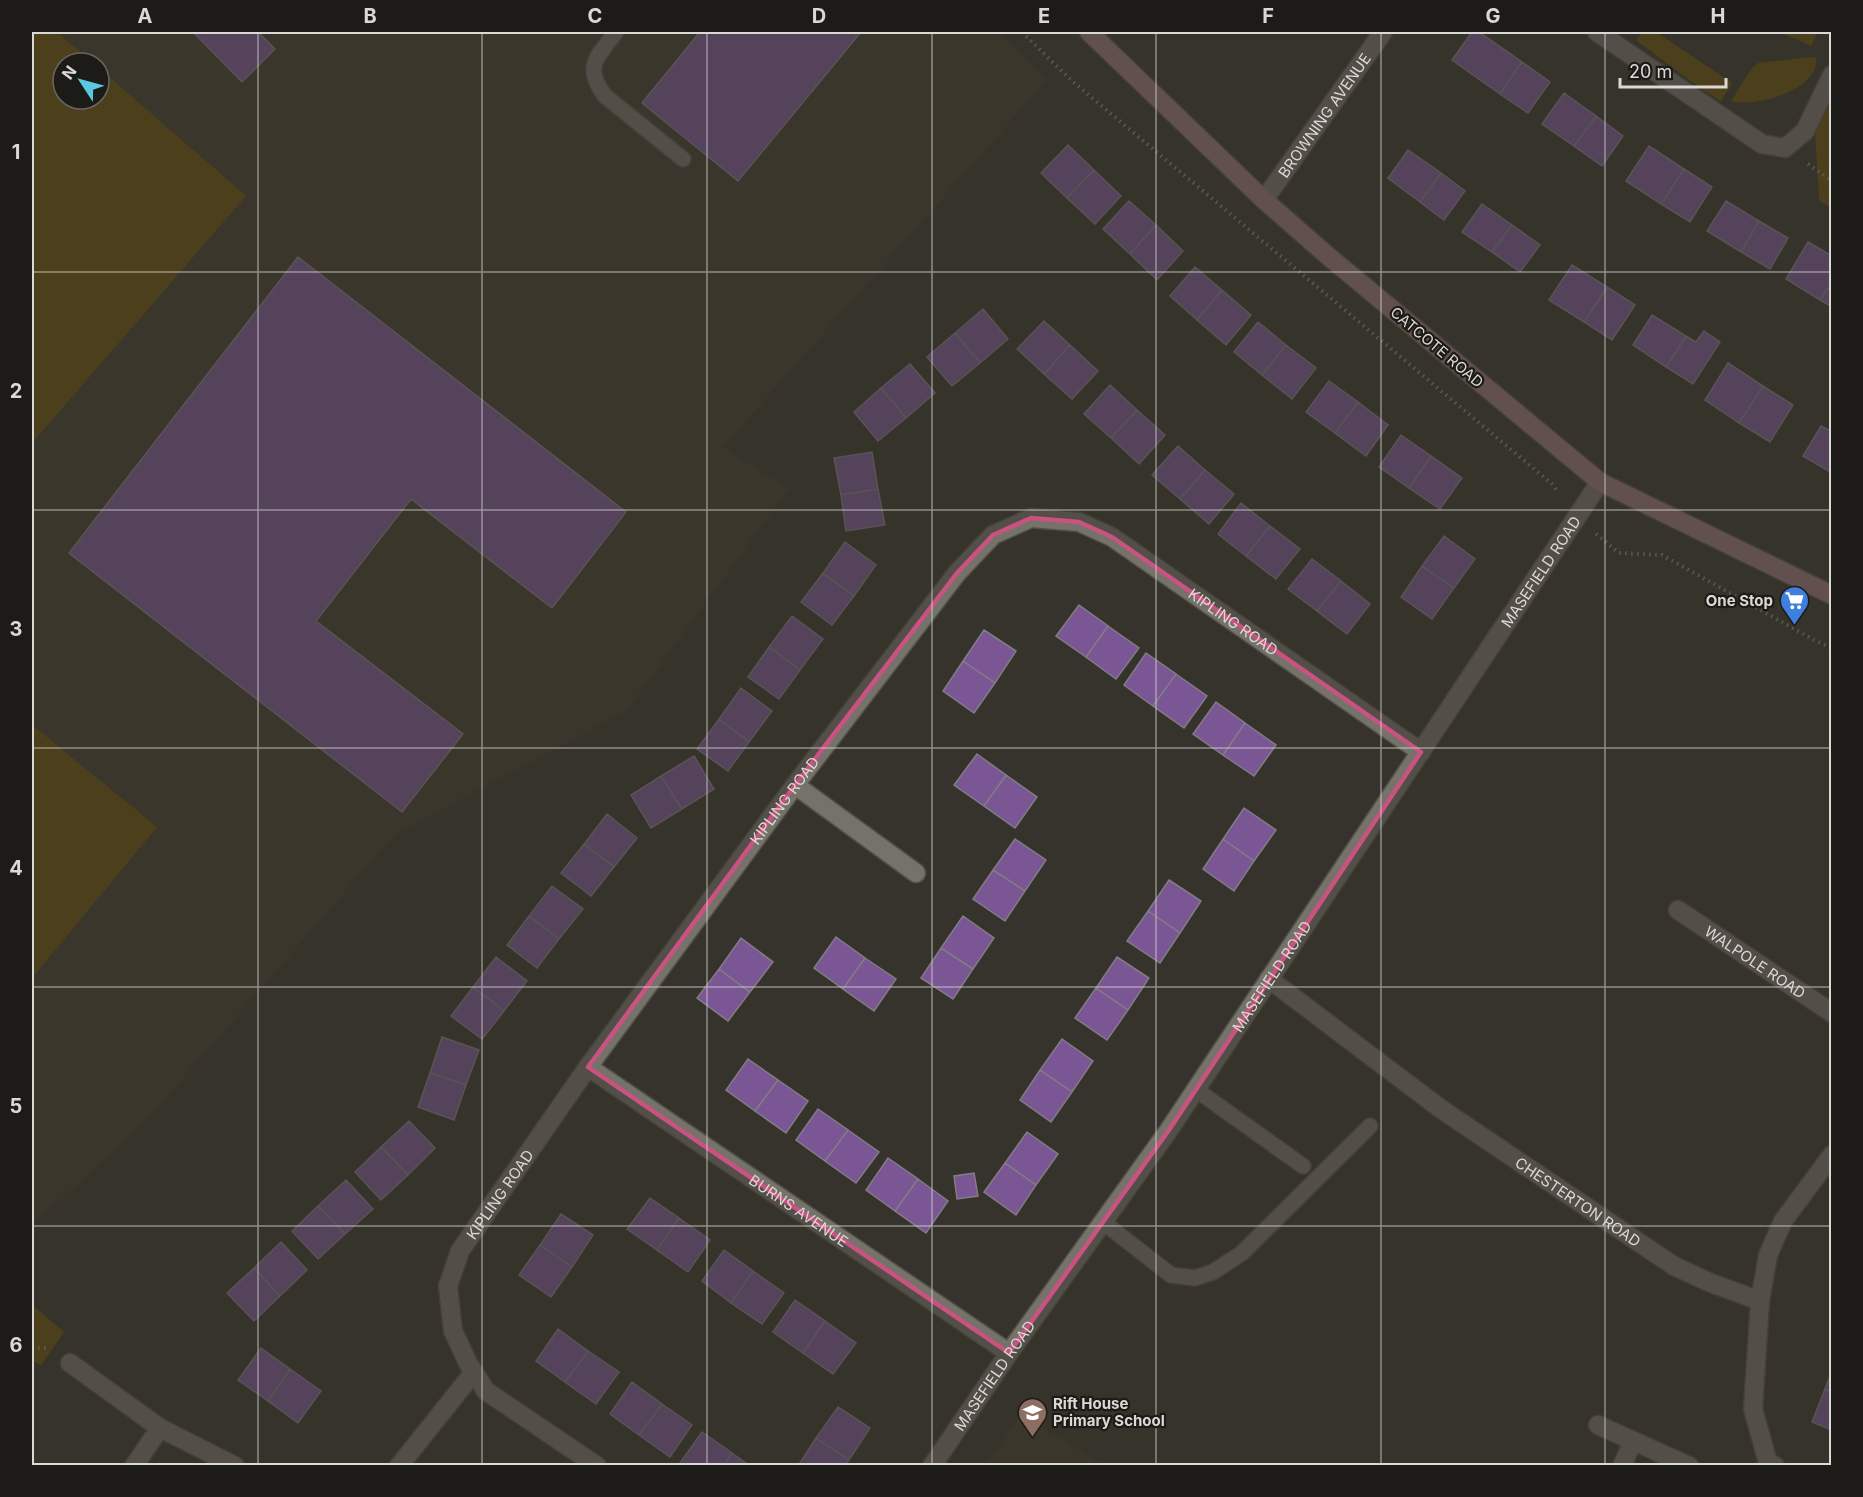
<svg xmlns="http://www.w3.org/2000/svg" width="1863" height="1497" font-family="Inter,sans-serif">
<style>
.built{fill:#403b2e;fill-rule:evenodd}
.grass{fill:#674f07}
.building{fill:#7b5694;stroke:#817d84;stroke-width:1.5}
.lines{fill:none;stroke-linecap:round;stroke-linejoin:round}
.lane-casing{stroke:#524f4a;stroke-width:18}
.street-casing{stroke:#524f4a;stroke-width:21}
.secondary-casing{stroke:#524f4a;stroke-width:21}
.path{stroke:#888580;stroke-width:4;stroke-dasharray:1.5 4.5;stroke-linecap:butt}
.lane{stroke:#75726a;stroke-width:15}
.street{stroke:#75726a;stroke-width:18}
.secondary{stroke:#947377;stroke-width:18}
.marked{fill:none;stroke:#ca5280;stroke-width:4.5;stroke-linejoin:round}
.grid{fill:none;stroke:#dbd9d5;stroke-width:1.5;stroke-opacity:0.55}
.labels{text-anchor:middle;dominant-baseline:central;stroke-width:4.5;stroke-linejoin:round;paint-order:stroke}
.street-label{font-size:15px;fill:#dbd9d5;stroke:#1c1b17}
.poi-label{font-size:15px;font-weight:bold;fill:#dbd9d5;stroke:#1c1b17;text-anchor:end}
.neatline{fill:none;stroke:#dbd9d5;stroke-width:2}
.grid-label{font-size:20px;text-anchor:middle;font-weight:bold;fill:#dbd9d5}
</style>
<rect width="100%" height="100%" fill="#36332c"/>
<path class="built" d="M 32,32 L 997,32 L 1046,81 L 723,447 L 789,489 L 626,711 L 394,835 L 143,1124 L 32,1225 ZM 63,63 L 99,63 L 99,99 L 63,99 Z
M 1021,1415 L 1095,1460 L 1102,1465 L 986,1465 Z"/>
<path class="grass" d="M 32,32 L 57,32 L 93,63 L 63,63 L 63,99 L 99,99 L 99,68 L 246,196 L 32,443 Z
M 1642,32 L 1656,32 L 1732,83 L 1721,101 L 1701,89 L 1636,40 Z
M 1780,32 L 1818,32 L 1811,46 Z
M 1813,57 L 1816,58 C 1820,90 1755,108 1731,101 L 1751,69 L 1758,63 Z
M 1831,95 L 1831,208 L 1819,200 L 1815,132 Z
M 32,725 L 157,827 L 32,978 Z
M 32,1305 L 64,1332 L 41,1365 L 32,1361 Z"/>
<path class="building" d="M 193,32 L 258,32 L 275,49 L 242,82 Z
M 700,32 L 861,32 L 738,181 L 642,103 Z
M 1472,32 L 1479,32 L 1522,62 L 1500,94 L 1452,60 Z
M 1522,62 L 1550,82 L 1528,113 L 1500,94 Z
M 1564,93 L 1596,116 L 1574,146 L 1542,124 Z
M 1596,116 L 1623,136 L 1602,166 L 1574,146 Z
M 1068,145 L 1094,170 L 1067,198 L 1041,173 Z
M 1649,146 L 1684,169 L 1661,204 L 1626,181 Z
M 1408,150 L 1441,173 L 1420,202 L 1388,178 Z
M 1684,169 L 1712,187 L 1690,222 L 1661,204 Z
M 1094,170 L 1121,196 L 1095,224 L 1067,198 Z
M 1441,173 L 1465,191 L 1444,220 L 1420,202 Z
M 1129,201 L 1156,225 L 1130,254 L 1103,229 Z
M 1726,201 L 1759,221 L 1741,252 L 1707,231 Z
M 1482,204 L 1512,225 L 1492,252 L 1462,232 Z
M 1759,221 L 1788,238 L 1770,269 L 1741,252 Z
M 1156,225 L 1183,251 L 1157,280 L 1130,254 Z
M 1512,225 L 1540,245 L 1520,272 L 1492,252 Z
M 1808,242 L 1832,256 L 1832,283 L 1820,300 L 1786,279 Z
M 298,257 L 626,512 L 552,608 L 411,499 L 316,621 L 463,734 L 402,812 L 69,553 Z
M 1572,265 L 1607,287 L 1584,322 L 1549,300 Z
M 1195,267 L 1222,290 L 1197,320 L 1170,296 Z
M 1832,283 L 1832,307 L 1820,300 Z
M 1607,287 L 1635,305 L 1612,340 L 1584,322 Z
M 1222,290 L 1251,315 L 1226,345 L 1197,320 Z
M 983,309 L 1008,339 L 980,363 L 955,333 Z
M 1652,315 L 1686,336 L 1666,367 L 1633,345 Z
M 1044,321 L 1070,345 L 1044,374 L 1017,349 Z
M 1258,322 L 1286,345 L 1262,375 L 1234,352 Z
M 1704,331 L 1720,342 L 1693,384 L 1666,367 L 1686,336 L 1696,342 Z
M 955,333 L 980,363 L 952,386 L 927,357 Z
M 1070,345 L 1098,371 L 1072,399 L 1044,374 Z
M 1286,345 L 1316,368 L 1292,399 L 1262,375 Z
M 1728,363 L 1763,386 L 1739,423 L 1705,400 Z
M 910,364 L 935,393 L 906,418 L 881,388 Z
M 1329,381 L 1358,402 L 1335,433 L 1306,412 Z
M 1110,385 L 1137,410 L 1111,438 L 1084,414 Z
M 1763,386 L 1793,405 L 1770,442 L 1739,423 Z
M 881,388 L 906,418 L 878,441 L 854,412 Z
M 1358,402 L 1388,425 L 1366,456 L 1335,433 Z
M 1137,410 L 1165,435 L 1139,464 L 1111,438 Z
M 1821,426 L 1832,432 L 1832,473 L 1803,456 Z
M 1401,435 L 1431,456 L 1409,488 L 1379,467 Z
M 1178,446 L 1205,470 L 1180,499 L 1152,475 Z
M 872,452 L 878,489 L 841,495 L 834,458 Z
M 1431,456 L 1462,478 L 1440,509 L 1409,488 Z
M 1205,470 L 1234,494 L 1209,524 L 1180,499 Z
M 878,489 L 885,525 L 846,531 L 841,495 Z
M 1241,503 L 1270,526 L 1246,556 L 1218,534 Z
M 1270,526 L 1300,549 L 1276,579 L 1246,556 Z
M 1444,536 L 1475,559 L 1454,588 L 1422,566 Z
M 845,542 L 876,565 L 854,596 L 823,573 Z
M 1312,559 L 1341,581 L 1317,611 L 1288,589 Z
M 1422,566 L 1454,588 L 1432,619 L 1401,597 Z
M 823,573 L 854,596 L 832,625 L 801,602 Z
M 1341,581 L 1370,604 L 1347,634 L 1317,611 Z
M 1079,605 L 1108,626 L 1086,657 L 1056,636 Z
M 792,616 L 823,639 L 800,670 L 769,647 Z
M 1108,626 L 1139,648 L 1116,679 L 1086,657 Z
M 984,630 L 1016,651 L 995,683 L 963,661 Z
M 769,647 L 800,670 L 779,699 L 748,677 Z
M 1146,653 L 1176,674 L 1153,706 L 1124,685 Z
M 963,661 L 995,683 L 974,713 L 943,691 Z
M 1176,674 L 1207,696 L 1184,728 L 1153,706 Z
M 741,688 L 772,711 L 749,742 L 719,719 Z
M 1216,702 L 1245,723 L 1223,755 L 1193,734 Z
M 719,719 L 749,742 L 728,771 L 697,749 Z
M 1245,723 L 1276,745 L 1254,776 L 1223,755 Z
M 977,754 L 1006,775 L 984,806 L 954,785 Z
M 694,756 L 714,789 L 682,809 L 661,776 Z
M 1006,775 L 1037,797 L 1015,828 L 984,806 Z
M 661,776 L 682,809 L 651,828 L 631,795 Z
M 1244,808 L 1276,830 L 1254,861 L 1223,839 Z
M 607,814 L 637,838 L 614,867 L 584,844 Z
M 1015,839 L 1046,860 L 1025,891 L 993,870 Z
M 1223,839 L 1254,861 L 1234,891 L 1203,869 Z
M 584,844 L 614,867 L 591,896 L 561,873 Z
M 993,870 L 1025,891 L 1005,921 L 973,899 Z
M 1169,880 L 1201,901 L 1180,933 L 1148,911 Z
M 552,886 L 583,909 L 559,939 L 529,916 Z
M 1148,911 L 1180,933 L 1160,963 L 1127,941 Z
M 529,916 L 559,939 L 537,968 L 507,945 Z
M 963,916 L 994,938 L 973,969 L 941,948 Z
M 836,937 L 865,958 L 843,989 L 814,968 Z
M 741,938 L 773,962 L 750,992 L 719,969 Z
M 941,948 L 973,969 L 953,999 L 921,978 Z
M 496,957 L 527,981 L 504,1011 L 473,987 Z
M 1117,957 L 1149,978 L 1128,1010 L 1096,988 Z
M 865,958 L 896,979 L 874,1011 L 843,989 Z
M 719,969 L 750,992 L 728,1021 L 697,998 Z
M 473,987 L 504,1011 L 482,1039 L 451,1016 Z
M 1096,988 L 1128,1010 L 1107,1040 L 1075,1018 Z
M 442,1037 L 479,1050 L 466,1085 L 430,1073 Z
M 1062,1039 L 1093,1061 L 1072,1092 L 1040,1070 Z
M 748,1059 L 778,1080 L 755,1111 L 726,1090 Z
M 1040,1070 L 1072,1092 L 1051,1122 L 1020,1100 Z
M 430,1073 L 466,1085 L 454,1120 L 418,1107 Z
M 778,1080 L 808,1101 L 786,1133 L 755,1111 Z
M 818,1109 L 848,1130 L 825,1161 L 796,1140 Z
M 409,1121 L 435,1148 L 408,1175 L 381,1147 Z
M 848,1130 L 879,1152 L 856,1183 L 825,1161 Z
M 1027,1132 L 1058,1154 L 1036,1185 L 1005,1163 Z
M 381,1147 L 408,1175 L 381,1200 L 355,1172 Z
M 888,1158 L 918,1179 L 895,1211 L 866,1190 Z
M 1005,1163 L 1036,1185 L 1016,1215 L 984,1192 Z
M 974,1173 L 978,1196 L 957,1199 L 954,1176 Z
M 918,1179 L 948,1201 L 926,1233 L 895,1211 Z
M 346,1180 L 373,1209 L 345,1234 L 318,1206 Z
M 650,1198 L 679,1218 L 657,1250 L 627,1229 Z
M 318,1206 L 345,1234 L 318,1259 L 292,1231 Z
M 561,1214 L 593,1235 L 572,1267 L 540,1245 Z
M 679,1218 L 710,1240 L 688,1272 L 657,1250 Z
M 281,1242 L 307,1270 L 280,1296 L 254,1268 Z
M 540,1245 L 572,1267 L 551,1297 L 519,1275 Z
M 724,1250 L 753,1271 L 731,1303 L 702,1281 Z
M 254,1268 L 280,1296 L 254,1321 L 227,1293 Z
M 753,1271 L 784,1293 L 762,1324 L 731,1303 Z
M 795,1300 L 825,1321 L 803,1353 L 773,1332 Z
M 825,1321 L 856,1343 L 833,1374 L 803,1353 Z
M 558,1329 L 588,1351 L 565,1382 L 536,1361 Z
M 261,1348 L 290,1369 L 268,1401 L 238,1380 Z
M 588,1351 L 619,1372 L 596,1404 L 565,1382 Z
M 290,1369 L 321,1391 L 298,1423 L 268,1401 Z
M 1832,1371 L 1832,1392 L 1825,1389 Z
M 632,1382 L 662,1404 L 639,1435 L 610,1414 Z
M 1825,1389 L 1832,1392 L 1832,1430 L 1812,1422 Z
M 662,1404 L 692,1425 L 670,1457 L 639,1435 Z
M 838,1407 L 870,1428 L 849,1460 L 816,1438 Z
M 702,1432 L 732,1453 L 723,1466 L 683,1466 L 680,1463 Z
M 816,1438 L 849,1460 L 845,1466 L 798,1466 Z
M 732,1453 L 750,1466 L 723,1466 Z"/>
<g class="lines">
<defs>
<path id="lane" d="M 616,32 C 597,57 583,67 605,96 L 683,159
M 1195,1089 L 1303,1166
M 1103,1222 L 1171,1275 L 1195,1278 L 1213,1272 L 1242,1253 L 1370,1126"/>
<g id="street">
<path d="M 1597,32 L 1762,144 L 1785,148 L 1805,131 L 1832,75"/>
<path id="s1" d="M 1264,200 L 1383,32"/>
<path d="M 795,785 L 916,873"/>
<path id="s2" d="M 1678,910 L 1832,1013"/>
<path id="s3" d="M 1269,979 L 1441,1109 L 1674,1266 L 1711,1283 L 1760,1301"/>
<path id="s4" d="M 588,1067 L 1009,1353"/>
<path d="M 70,1363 L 160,1428 L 235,1466"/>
<path d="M 1598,1425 L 1689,1466"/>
<path d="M 134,1466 L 160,1428"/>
<path d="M 399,1466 L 474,1372"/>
<path id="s5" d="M 597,1466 L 486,1391 L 468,1363 L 453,1331 L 448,1286 L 460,1251 L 588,1067 L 795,785 L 957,573 L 993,535 L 1031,518 L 1079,522 L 1112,537 L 1421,752"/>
<path id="s6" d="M 932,1466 L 1009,1353 L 1169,1130 L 1600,482"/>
<path d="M 1622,1466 L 1633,1441"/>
<path d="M 1775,1466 L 1768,1463 L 1753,1409 L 1760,1301 L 1768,1255 L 1783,1221 L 1832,1155"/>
</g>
<path id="secondary" d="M 1089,32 L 1264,200 L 1328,256 L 1600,482 L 1832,595"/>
</defs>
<use href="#lane" class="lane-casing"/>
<use href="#street" class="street-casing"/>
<use href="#secondary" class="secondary-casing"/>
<path class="path" d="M 1022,32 L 1072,81 L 1552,484 L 1559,493
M 1808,164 L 1832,181
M 1596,534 L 1619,553 L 1662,555 L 1814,640 L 1832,648
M 32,1348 L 49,1348"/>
<use href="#lane" class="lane"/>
<use href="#street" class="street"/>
<use href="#secondary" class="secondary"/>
</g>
<path d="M0 0H1863V1497H0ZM 1031,518 L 1079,522 L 1112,537 L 1421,752 L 1169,1130 L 1009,1353 L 588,1067 L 795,785 L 957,573 L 993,535 Z" fill="#36332c" fill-opacity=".55" fill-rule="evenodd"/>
<path class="marked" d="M 1031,518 L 1079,522 L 1112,537 L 1421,752 L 1169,1130 L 1009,1353 L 588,1067 L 795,785 L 957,573 L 993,535 Z"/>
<path class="grid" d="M 258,32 L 258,1466M 482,32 L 482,1466M 707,32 L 707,1466M 932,32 L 932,1466M 1156,32 L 1156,1466M 1381,32 L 1381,1466M 1605,32 L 1605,1466M 32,272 L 1832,272M 32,510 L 1832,510M 32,748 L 1832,748M 32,987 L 1832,987M 32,1226 L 1832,1226"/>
<defs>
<symbol id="supermarket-pin" viewBox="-11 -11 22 30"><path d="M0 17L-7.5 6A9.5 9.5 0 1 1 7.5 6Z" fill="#3f7fe0" stroke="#1c1b17"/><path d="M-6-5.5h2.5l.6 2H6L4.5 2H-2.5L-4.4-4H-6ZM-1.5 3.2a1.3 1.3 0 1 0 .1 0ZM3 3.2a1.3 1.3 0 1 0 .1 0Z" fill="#fff"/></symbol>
<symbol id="school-pin" viewBox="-11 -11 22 30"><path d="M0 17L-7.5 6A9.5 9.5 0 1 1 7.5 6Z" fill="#8d6e63" stroke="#1c1b17"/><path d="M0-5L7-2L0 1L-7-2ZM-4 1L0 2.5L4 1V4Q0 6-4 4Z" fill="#fff"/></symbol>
</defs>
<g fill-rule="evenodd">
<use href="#supermarket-pin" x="1778" y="584" width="33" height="45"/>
<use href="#school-pin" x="1016" y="1396" width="33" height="45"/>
</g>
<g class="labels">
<g class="street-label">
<text stroke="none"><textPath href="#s1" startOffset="104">BROWNING AVENUE</textPath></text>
<text transform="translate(1437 347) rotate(40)">CATCOTE ROAD</text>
<text stroke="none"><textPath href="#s6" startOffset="1082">MASEFIELD ROAD</textPath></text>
<text stroke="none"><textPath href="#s5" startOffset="1452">KIPLING ROAD</textPath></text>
<text stroke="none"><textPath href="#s5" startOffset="840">KIPLING ROAD</textPath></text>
<text stroke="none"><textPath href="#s2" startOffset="93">WALPOLE ROAD</textPath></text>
<text stroke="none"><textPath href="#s6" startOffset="596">MASEFIELD ROAD</textPath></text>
<text stroke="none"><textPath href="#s5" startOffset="354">KIPLING ROAD</textPath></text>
<text stroke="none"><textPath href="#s3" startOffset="381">CHESTERTON ROAD</textPath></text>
<text stroke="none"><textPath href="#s4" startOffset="255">BURNS AVENUE</textPath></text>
<text stroke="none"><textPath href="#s6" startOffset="110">MASEFIELD ROAD</textPath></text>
</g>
<g class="poi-label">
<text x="1773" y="600">One Stop</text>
<text x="1053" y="1403" text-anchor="start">Rift House<tspan x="1053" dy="17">Primary School</tspan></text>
</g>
</g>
<rect width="1863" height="1497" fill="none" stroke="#1c1b17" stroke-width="66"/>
<g transform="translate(81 81) rotate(306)"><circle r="28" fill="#1c1b17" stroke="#686763" stroke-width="1.5"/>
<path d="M0-4.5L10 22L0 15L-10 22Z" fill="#57c9e2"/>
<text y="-9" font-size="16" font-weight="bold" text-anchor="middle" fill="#dbd9d5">N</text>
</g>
<path d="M1620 78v9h106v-9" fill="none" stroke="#dbd9d5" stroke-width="3"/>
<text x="1629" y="78" font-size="18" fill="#dbd9d5" stroke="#1c1b17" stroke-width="4.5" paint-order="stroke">20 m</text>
<rect x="33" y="33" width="1797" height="1431" class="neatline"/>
<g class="grid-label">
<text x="145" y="23">A</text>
<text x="370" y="23">B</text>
<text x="595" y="23">C</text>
<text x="819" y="23">D</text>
<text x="1044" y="23">E</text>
<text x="1268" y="23">F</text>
<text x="1493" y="23">G</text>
<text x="1718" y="23">H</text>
<text x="16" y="159">1</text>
<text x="16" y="398">2</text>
<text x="16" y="636">3</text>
<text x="16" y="875">4</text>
<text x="16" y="1113">5</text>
<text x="16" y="1352">6</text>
</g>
</svg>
